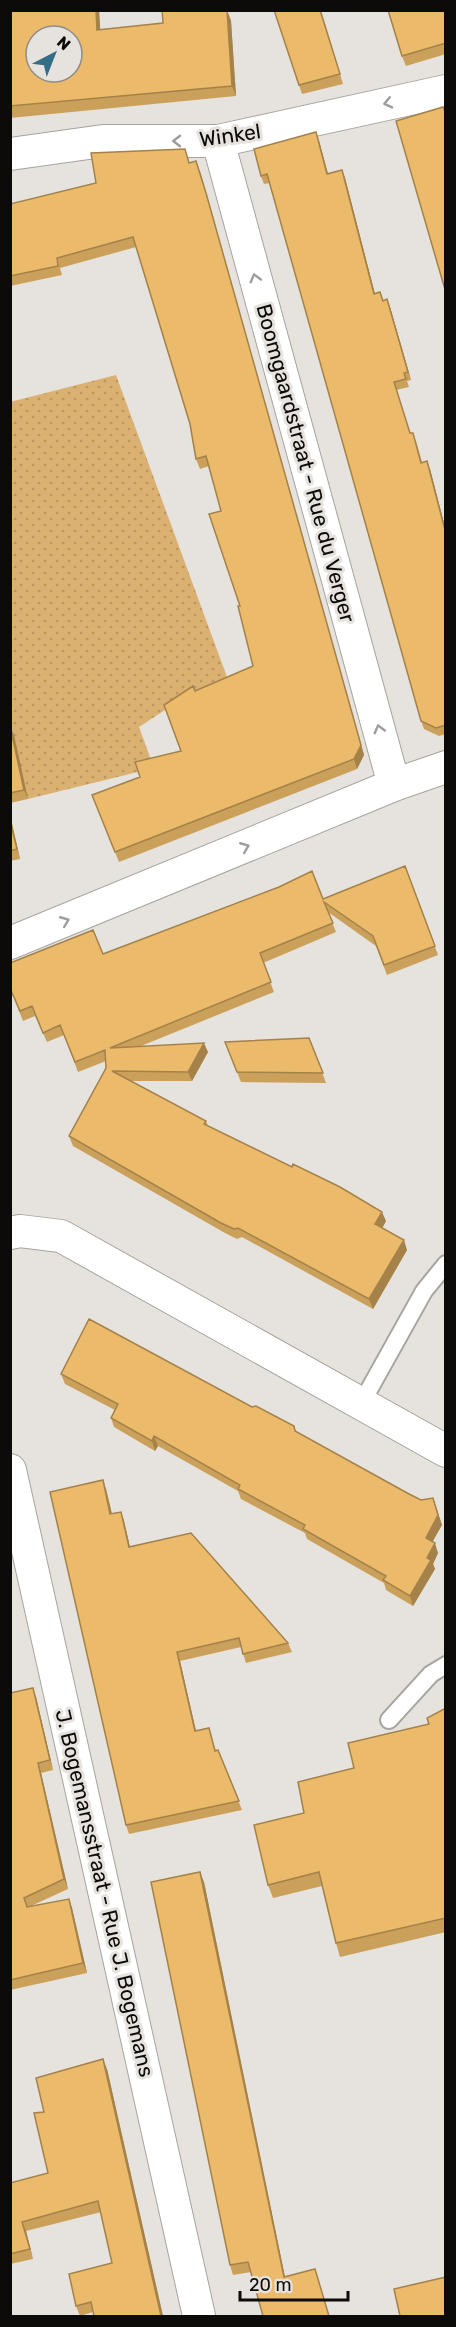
<svg xmlns="http://www.w3.org/2000/svg" width="456" height="2327" font-family="Rubik,sans-serif">
<style>
.grass{fill:url(#grass-dots)}
.lines{fill:none;stroke-linecap:round;stroke-linejoin:round}
.lane-casing{stroke:#a7a49f;stroke-width:20}
.street-casing{stroke:#a7a49f;stroke-width:34}
.lane{stroke:#fff;stroke-width:16}
.street{stroke:#fff;stroke-width:32}
.wall{fill:#caa05b}
.shaded-wall{fill:#a4824a}
.building{fill:#ebba6a;stroke:#a4824a;stroke-width:1.5;fill-rule:evenodd}
.oneway{stroke:#9e9d9d}
.labels{text-anchor:middle;dominant-baseline:central;stroke-width:6;stroke-linejoin:round;paint-order:stroke}
.street-label{font-size:21px;fill:#0d0b0a;stroke:#e6e2dd}
</style>
<defs>
<pattern id="grass-dots" width="8" height="8" patternUnits="userSpaceOnUse" patternTransform="scale(1.5)"><rect width="8" height="8" fill="#dab171"/><path d="M2 2h.1M6 6h.1" fill="none" stroke="#ba9760" stroke-width="1.8" stroke-linecap="round"/></pattern>
</defs>
<rect width="100%" height="100%" fill="#e6e2dd"/>
<path class="grass" d="M 116,375 L 227,677 L 168,715 L 165,710 L 139,727 L 154,768 L 28,799 L 10,721 L 10,402 Z"/>
<g class="lines">
<defs>
<path id="lane" d="M 361,1404 L 424,1291 L 446,1264
M 389,1720 L 431,1674 L 446,1665"/>
<path id="street" d="M 218,141 L 394,785
M 10,154 L 103,141 L 218,141 L 446,91
M 10,943 L 394,785 L 446,767
M 10,1233 L 20,1231 L 61,1236 L 446,1451
M 10,1470 L 199,2316"/>
</defs>
<use href="#lane" class="lane-casing"/>
<use href="#street" class="street-casing"/>
<use href="#lane" class="lane"/>
<use href="#street" class="street"/>
</g>
<path class="wall" d="M 10,10 L 99,10 L 100,30 L 163,23 L 227,10 L 231,21 L 236,96 L 10,118 Z
M 274,10 L 321,10 L 343,84 L 302,94 Z
M 446,10 L 446,54 L 406,66 L 402,56 Z
M 319,141 L 328,173 L 342,170 L 345,178 L 375,294 L 390,307 L 411,380 L 407,381 L 409,387 L 396,390 L 410,433 L 416,441 L 422,462 L 430,469 L 446,531 L 446,734 L 439,736 L 424,729 L 421,721 L 270,183 L 264,184 L 261,176 Z
M 190,163 L 200,171 L 209,203 L 364,755 L 357,769 L 119,862 L 92,795 L 140,777 L 181,751 L 195,691 L 253,666 L 240,606 L 221,511 L 209,466 L 200,469 L 196,459 L 190,424 L 136,247 L 60,268 L 62,275 L 10,286 L 10,204 Z
M 10,726 L 14,735 L 28,799 L 10,803 Z
M 10,815 L 20,859 L 10,861 Z
M 405,866 L 438,955 L 387,975 L 376,946 L 328,912 L 336,932 L 263,963 L 274,992 L 141,1046 L 208,1052 L 192,1081 L 131,1081 L 206,1121 L 208,1126 L 386,1221 L 382,1228 L 407,1250 L 373,1309 L 242,1237 L 237,1239 L 225,1233 L 73,1146 L 69,1136 L 106,1068 L 106,1061 L 78,1072 L 64,1035 L 47,1042 L 35,1016 L 23,1021 L 10,989 L 103,954 L 323,899 Z
M 309,1038 L 326,1083 L 241,1082 L 225,1042 Z
M 61,1374 L 252,1407 L 294,1426 L 296,1432 L 421,1500 L 433,1498 L 442,1525 L 432,1542 L 438,1553 L 433,1564 L 435,1569 L 413,1606 L 386,1590 L 384,1583 L 307,1539 L 305,1533 L 241,1499 L 238,1491 L 158,1446 L 155,1451 L 114,1427 L 111,1418 L 115,1410 L 65,1384 Z
M 106,1489 L 112,1514 L 121,1512 L 124,1521 L 130,1547 L 288,1643 L 292,1652 L 246,1663 L 241,1647 L 180,1661 L 196,1731 L 209,1728 L 216,1751 L 218,1750 L 242,1810 L 129,1834 L 126,1825 Z
M 10,1693 L 36,1697 L 53,1770 L 41,1773 L 68,1889 L 31,1906 L 69,1899 L 72,1908 L 87,1973 L 10,1990 Z
M 446,1708 L 446,1932 L 340,1957 L 336,1943 L 322,1886 L 273,1898 L 268,1885 L 304,1813 L 354,1768 L 429,1724 Z
M 204,1882 L 285,2277 L 318,2278 L 329,2316 L 263,2316 L 251,2272 L 233,2275 L 230,2265 Z
M 107,2069 L 163,2316 L 94,2316 L 93,2312 L 80,2316 L 76,2306 L 112,2263 L 101,2212 L 26,2231 L 33,2259 L 10,2264 L 10,2183 L 48,2173 L 44,2112 Z"/>
<path class="shaded-wall" d="M 96,10 L 99,10 L 101,41 L 97,30 Z
M 227,10 L 231,21 L 236,96 L 232,86 Z
M 316,132 L 319,141 L 330,182 L 327,174 Z
M 196,161 L 209,203 L 364,755 L 357,769 L 354,759 Z
M 342,170 L 345,178 L 377,302 L 374,294 Z
M 387,299 L 390,307 L 411,380 L 408,372 Z
M 427,461 L 430,469 L 446,531 L 446,534 Z
M 10,726 L 14,735 L 28,799 L 24,790 Z
M 10,815 L 20,859 L 17,849 L 10,821 Z
M 204,1043 L 208,1052 L 192,1081 L 188,1072 Z
M 382,1212 L 386,1221 L 379,1234 L 375,1224 Z
M 404,1240 L 407,1250 L 373,1309 L 369,1299 Z
M 154,1436 L 158,1446 L 155,1451 L 152,1441 Z
M 103,1480 L 106,1489 L 114,1523 L 110,1514 Z
M 433,1498 L 442,1525 L 429,1548 L 426,1538 Z
M 121,1512 L 124,1521 L 132,1556 L 129,1547 Z
M 435,1543 L 438,1553 L 433,1564 L 435,1569 L 413,1606 L 410,1596 L 427,1558 Z
M 177,1652 L 180,1661 L 198,1740 L 195,1731 Z
M 33,1688 L 36,1697 L 53,1770 L 50,1760 Z
M 38,1763 L 41,1773 L 68,1889 L 64,1879 Z
M 200,1872 L 204,1882 L 287,2287 L 284,2277 Z
M 69,1899 L 72,1908 L 87,1973 L 83,1963 Z
M 103,2059 L 107,2069 L 163,2316 L 161,2316 Z
M 22,2222 L 26,2231 L 33,2259 L 30,2249 Z"/>
<path class="building" d="M 10,10 L 96,10 L 97,30 L 163,23 L 162,10 L 227,10 L 232,86 L 10,106 ZM 36,36 L 72,36 L 72,72 L 36,72 Z
M 274,10 L 320,10 L 340,74 L 299,85 Z
M 388,10 L 446,10 L 446,43 L 402,56 Z
M 443,107 L 446,114 L 446,293 L 396,121 Z
M 316,132 L 327,174 L 342,170 L 374,294 L 380,292 L 383,301 L 387,299 L 408,372 L 404,373 L 406,379 L 394,382 L 410,433 L 413,433 L 421,463 L 427,461 L 446,534 L 446,725 L 436,728 L 421,721 L 267,174 L 261,176 L 254,149 Z
M 185,149 L 189,163 L 196,161 L 206,193 L 361,745 L 354,759 L 115,852 L 92,795 L 140,777 L 135,762 L 181,751 L 164,705 L 193,686 L 195,691 L 253,666 L 238,606 L 240,606 L 209,514 L 221,511 L 206,456 L 196,459 L 190,424 L 133,237 L 57,258 L 58,266 L 10,276 L 10,204 L 96,183 L 91,153 Z
M 10,726 L 24,790 L 10,793 Z
M 10,821 L 17,849 L 10,851 Z
M 405,866 L 435,946 L 384,965 L 373,936 L 324,902 L 333,923 L 260,953 L 271,982 L 110,1048 L 204,1043 L 188,1072 L 112,1071 L 206,1121 L 204,1124 L 292,1167 L 293,1164 L 340,1187 L 382,1212 L 375,1224 L 404,1240 L 369,1299 L 238,1228 L 234,1229 L 221,1223 L 69,1136 L 106,1068 L 105,1050 L 75,1062 L 60,1025 L 43,1033 L 32,1006 L 20,1011 L 10,988 L 10,963 L 93,930 L 103,954 L 279,887 L 312,871 L 323,899 Z
M 309,1038 L 323,1073 L 237,1072 L 225,1042 Z
M 89,1319 L 252,1407 L 256,1406 L 294,1426 L 295,1431 L 409,1494 L 421,1500 L 433,1498 L 438,1515 L 426,1538 L 435,1543 L 427,1558 L 431,1560 L 410,1596 L 383,1580 L 386,1576 L 303,1529 L 305,1525 L 238,1489 L 240,1485 L 154,1436 L 152,1441 L 111,1418 L 118,1404 L 61,1374 Z
M 103,1480 L 110,1514 L 121,1512 L 129,1547 L 191,1533 L 288,1643 L 243,1654 L 239,1638 L 177,1652 L 195,1731 L 209,1728 L 215,1751 L 218,1750 L 239,1801 L 126,1825 L 50,1492 Z
M 33,1688 L 50,1760 L 38,1763 L 64,1879 L 24,1898 L 27,1907 L 69,1899 L 83,1963 L 10,1980 L 10,1693 Z
M 446,1708 L 446,1918 L 336,1943 L 319,1872 L 268,1885 L 254,1825 L 304,1813 L 298,1782 L 354,1768 L 348,1743 L 429,1724 L 427,1718 Z
M 200,1872 L 284,2277 L 315,2269 L 329,2316 L 263,2316 L 248,2262 L 230,2265 L 151,1882 Z
M 103,2059 L 161,2316 L 94,2316 L 91,2302 L 76,2306 L 69,2274 L 112,2263 L 98,2201 L 22,2222 L 30,2249 L 10,2254 L 10,2183 L 48,2173 L 34,2113 L 44,2112 L 36,2078 Z
M 446,2277 L 446,2316 L 400,2316 L 394,2289 Z"/>
<defs><path id="oneway-chevron" d="M-2-3.5L2.5 0L-2 3.5" fill="none" stroke-width="1.6" stroke-linecap="round" stroke-linejoin="round" transform="scale(1.5)"/></defs>
<g class="oneway">
<use href="#oneway-chevron" transform="translate(388 103) rotate(167)"/>
<use href="#oneway-chevron" transform="translate(177 141) rotate(180)"/>
<use href="#oneway-chevron" transform="translate(255 278) rotate(-105)"/>
<use href="#oneway-chevron" transform="translate(379 729) rotate(-105)"/>
<use href="#oneway-chevron" transform="translate(245 847) rotate(-22)"/>
<use href="#oneway-chevron" transform="translate(65 921) rotate(-22)"/>
</g>
<g class="labels">
<g class="street-label">
<text transform="translate(230 135) rotate(-8)">Winkel</text>
<text transform="translate(306 463) rotate(75)">Boomgaardstraat - Rue du Verger</text>
<text transform="translate(105 1893) rotate(77)">J. Bogemansstraat - Rue J. Bogemans</text>
</g>
</g>
<rect width="456" height="2327" fill="none" stroke="#0d0b0a" stroke-width="24"/>
<g transform="translate(54 54) rotate(42)"><circle r="28" fill="#e6e2dd" stroke="#8f8c89" stroke-width="1.5"/>
<path d="M0-4.5L10 22L0 15L-10 22Z" fill="#336d86"/>
<text y="-9" font-size="16" font-weight="bold" text-anchor="middle" fill="#0d0b0a">N</text>
</g>
<path d="M240 2291v9h108v-9" fill="none" stroke="#0d0b0a" stroke-width="3"/>
<text x="249" y="2291" font-size="18" fill="#0d0b0a" stroke="#e6e2dd" stroke-width="4.5" paint-order="stroke">20 m</text>
</svg>
